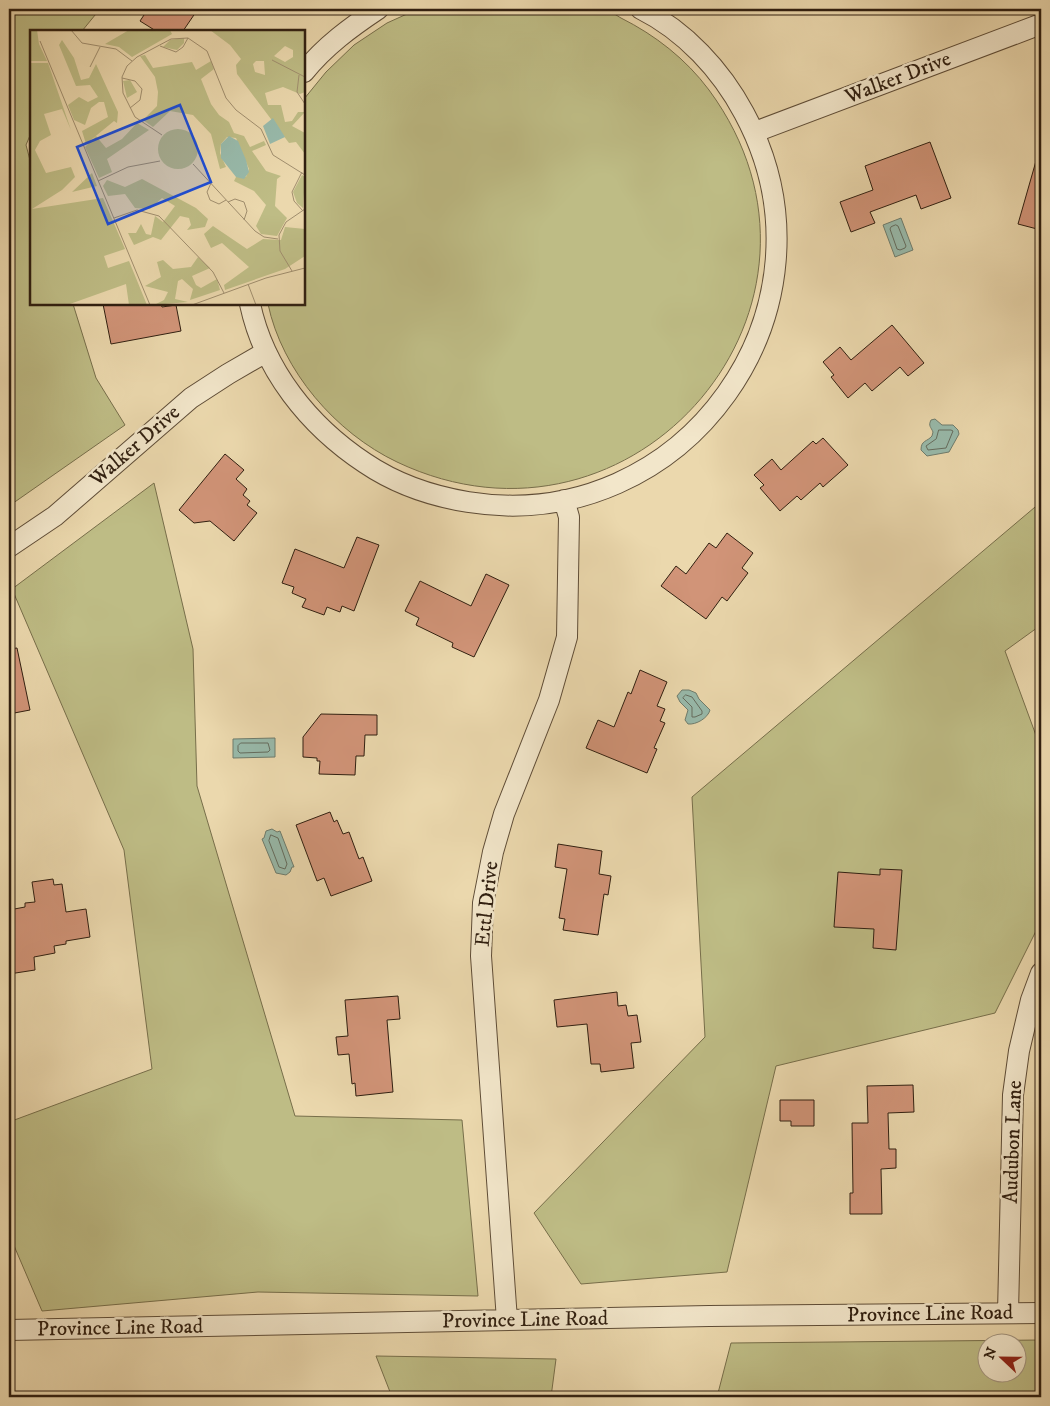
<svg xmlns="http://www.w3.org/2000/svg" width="1050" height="1406" font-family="'IM FELL DW Pica',serif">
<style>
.green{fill:#bebc85;stroke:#776e4a;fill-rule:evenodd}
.water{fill:#98baab;stroke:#6e7c6d}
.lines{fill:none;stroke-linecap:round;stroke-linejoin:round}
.shore{stroke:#646c5e;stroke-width:1}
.building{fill:#d19478;stroke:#301f10}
.street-casing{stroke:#5f4d37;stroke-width:22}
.street{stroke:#f2e6ca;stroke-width:20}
.labels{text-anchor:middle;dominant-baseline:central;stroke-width:5;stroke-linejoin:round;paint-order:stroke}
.street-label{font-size:21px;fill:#301f10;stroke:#f2e6ca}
.inset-road{fill:none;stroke:#a08e6e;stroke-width:1}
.view{fill:#1d4ed8;fill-opacity:0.15;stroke:#1d4ed8;stroke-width:2.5}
.inset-edge{fill:none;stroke:#301f10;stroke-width:2.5}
</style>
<rect width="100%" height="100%" fill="#ebd8ad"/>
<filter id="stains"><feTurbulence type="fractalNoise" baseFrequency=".004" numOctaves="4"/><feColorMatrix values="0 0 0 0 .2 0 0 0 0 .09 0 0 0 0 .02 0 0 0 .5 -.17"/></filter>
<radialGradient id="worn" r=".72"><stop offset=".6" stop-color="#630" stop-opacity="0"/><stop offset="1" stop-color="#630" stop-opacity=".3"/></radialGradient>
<path class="green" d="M 9,9 L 100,9 L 82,31 L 31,31 L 31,133 L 26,145 L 31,164 L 31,304 L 73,304 L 96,378 L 125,425 L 9,506 Z
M 418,9 C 462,9 506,9 550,9 C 565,9 592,6 605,9 C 610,11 616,15 621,18 C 655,35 686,59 709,90 C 866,303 635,575 397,462 C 336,433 282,371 268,304 L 304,304 L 304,99 L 326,72 L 354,45 L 387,23 Z
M 154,483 L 193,649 L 197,786 L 295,1116 L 462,1120 L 478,1296 L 258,1292 L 42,1311 L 9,1234 L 9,1122 L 152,1069 L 124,850 L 12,589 Z
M 1041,502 L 1041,625 L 1005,651 L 1041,749 L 1041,921 L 995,1013 L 776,1066 L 727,1272 L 581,1284 L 534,1213 L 705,1037 L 692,797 Z
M 1041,1340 L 1041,1397 L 717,1397 L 731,1343 ZM 988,1344 L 1018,1344 L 1018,1374 L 988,1374 Z
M 376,1356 L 556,1359 L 551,1397 L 392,1397 Z"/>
<path class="water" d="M 901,218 L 913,250 L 895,257 L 883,225 Z
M 935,419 L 942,425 L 953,425 L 958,430 L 959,434 L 949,452 L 927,456 L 921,450 C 921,440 927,442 932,436 L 933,432 C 931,427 928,426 931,420 Z
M 682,690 L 689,690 L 696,693 L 699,699 L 710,710 C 708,718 696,725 688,724 L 685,720 L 688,710 L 680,702 L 677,696 Z
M 275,738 L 275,757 L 233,758 L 233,739 Z
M 272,829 L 277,832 L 280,831 L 294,867 L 292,867 L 290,872 L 286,875 L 276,873 L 262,839 L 264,838 L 266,831 Z"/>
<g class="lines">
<path class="shore" d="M 896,225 L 898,226 L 906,246 L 905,248 L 900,250 L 897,249 L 890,229 L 891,227 Z
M 939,430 L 951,430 L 953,431 L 946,448 L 928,450 L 926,446 L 936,439 Z
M 686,695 L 692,697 L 702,711 L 702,714 L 695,717 L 692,717 L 692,707 L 683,698 Z
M 241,743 L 268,743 L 270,750 L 268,752 L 240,753 L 238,751 L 238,746 Z
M 271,835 L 278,838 L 287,864 L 285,869 L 279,867 L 269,841 Z"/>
</g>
<path class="building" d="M 148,9 L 198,9 L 183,31 L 156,31 L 140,21 Z
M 930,142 L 951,198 L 921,209 L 916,195 L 870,212 L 875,223 L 851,232 L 840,202 L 873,190 L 865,166 Z
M 1036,161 L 1041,162 L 1041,230 L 1018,224 Z
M 103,304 L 161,304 L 162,307 L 176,305 L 181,331 L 111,344 Z
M 892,325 L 924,363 L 908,376 L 900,367 L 872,391 L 865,383 L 848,398 L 831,377 L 834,375 L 823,362 L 840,347 L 851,360 Z
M 823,438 L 848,465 L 823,487 L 820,483 L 801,500 L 797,496 L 780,511 L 760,488 L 764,485 L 754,475 L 772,459 L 781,470 L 813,441 L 816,444 Z
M 225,454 L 244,470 L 236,479 L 247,489 L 243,495 L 250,501 L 247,505 L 257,513 L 234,541 L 210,521 L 194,523 L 179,510 Z
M 727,533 L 753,553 L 742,568 L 748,573 L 727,601 L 722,597 L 706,619 L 661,586 L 676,566 L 686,574 L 709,543 L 716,548 Z
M 357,537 L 379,545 L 354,611 L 342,606 L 340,612 L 327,607 L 324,615 L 302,607 L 306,599 L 292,593 L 294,587 L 282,583 L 295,549 L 344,568 Z
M 486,574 L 509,585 L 474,657 L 452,647 L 453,643 L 416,625 L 419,618 L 405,611 L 420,581 L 471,606 Z
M 17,648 L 30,710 L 9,714 L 9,649 Z
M 640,670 L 667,682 L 657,706 L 665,709 L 660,721 L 665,723 L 654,748 L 657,749 L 647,773 L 586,748 L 598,720 L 614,727 L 628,692 L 631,694 Z
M 321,714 L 377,715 L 377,735 L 365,735 L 364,756 L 356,756 L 355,775 L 319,774 L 320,761 L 317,761 L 317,758 L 303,757 L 303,737 Z
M 330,812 L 334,822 L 337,820 L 343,834 L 349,832 L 359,859 L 363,857 L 372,881 L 331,896 L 324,878 L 317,881 L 296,825 Z
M 558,844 L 602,851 L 599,874 L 611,876 L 608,895 L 604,894 L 598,935 L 563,930 L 565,919 L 559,918 L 567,869 L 555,867 Z
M 880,869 L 902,870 L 896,950 L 873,948 L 874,929 L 834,927 L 838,872 L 880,875 Z
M 53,879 L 54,885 L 62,884 L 66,912 L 86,909 L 90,937 L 66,941 L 66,944 L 54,946 L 55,953 L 34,957 L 35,970 L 9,974 L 9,910 L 25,907 L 25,903 L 35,902 L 32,882 Z
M 617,992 L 618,1006 L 626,1005 L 628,1016 L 637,1015 L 641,1042 L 631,1043 L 634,1068 L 601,1072 L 600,1064 L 591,1064 L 587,1024 L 557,1027 L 554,1000 Z
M 398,996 L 400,1019 L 387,1020 L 393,1092 L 356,1096 L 355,1083 L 352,1084 L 349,1054 L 338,1055 L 336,1037 L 348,1036 L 345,1000 Z
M 913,1085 L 914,1112 L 888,1113 L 889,1149 L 896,1149 L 896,1168 L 881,1169 L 882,1214 L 850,1214 L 850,1193 L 853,1193 L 852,1123 L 868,1123 L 867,1086 Z
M 780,1100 L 814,1100 L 814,1126 L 791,1126 L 791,1121 L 780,1121 Z"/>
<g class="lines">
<defs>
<path id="street" d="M 304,72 C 325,46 351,27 378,9
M 755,132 L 1041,24
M 250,304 C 264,370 309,426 365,463 C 396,484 431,496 468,502 C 685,537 849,307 744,113 C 721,70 685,31 641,9
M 9,547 L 55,516 L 191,398 L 228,374 L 266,352
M 1008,1313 L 1013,1095 L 1019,1051 L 1031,1000 L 1041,973
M 507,1320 L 481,956 L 483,903 L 493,852 L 504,814 L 549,700 L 567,637 L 569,517 L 564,500
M 9,1330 L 709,1316 L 1041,1313"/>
</defs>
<use href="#street" class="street-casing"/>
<use href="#street" class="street"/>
</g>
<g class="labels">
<g class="street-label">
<text transform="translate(898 78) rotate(-21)">Walker Drive</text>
<text transform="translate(135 446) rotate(-41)">Walker Drive</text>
<text transform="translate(487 904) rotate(-84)">Ettl Drive</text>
<text transform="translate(1013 1142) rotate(-88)">Audubon Lane</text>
<text transform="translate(930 1314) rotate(-1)">Province Line Road</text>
<text transform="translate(525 1320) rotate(-1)">Province Line Road</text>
<text transform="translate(120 1328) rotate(-1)">Province Line Road</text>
</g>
</g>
<g transform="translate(30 30)">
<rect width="275" height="275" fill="#ebd8ad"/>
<path d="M 0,0 L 7,0 L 9,14 L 17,31 L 0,31 ZM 99,0 L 140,0 L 142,4 L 102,27 L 89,17 L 75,14 ZM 180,0 L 275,0 L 275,62 L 270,64 L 253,57 L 235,63 L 238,75 L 251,75 L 255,92 L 262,91 L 268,82 L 275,82 L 262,96 L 275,103 L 275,124 L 266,112 L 259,113 L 207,44 L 206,35 L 211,29 L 200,15 ZM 255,16 L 263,20 L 263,27 L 255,32 L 244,26 ZM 226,31 L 234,31 L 235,45 L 225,42 L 223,34 ZM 154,8 L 154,13 L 147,20 L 133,17 L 140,10 ZM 32,10 L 44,28 L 51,50 L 59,48 L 66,34 L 88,82 L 87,93 L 84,91 L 56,114 L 52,101 L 78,87 L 74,72 L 69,72 L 61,78 L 55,95 L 44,90 L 38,75 L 49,67 L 58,72 L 68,67 L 60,55 L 46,56 L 29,15 ZM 115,25 L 123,38 L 162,32 L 166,40 L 181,31 L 184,39 L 171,49 L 181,74 L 189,85 L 199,92 L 204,103 L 214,106 L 220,117 L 234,111 L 236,115 L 222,121 L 236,141 L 251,146 L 247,149 L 245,176 L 257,188 L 247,206 L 231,204 L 226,196 L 236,175 L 224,161 L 204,151 L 206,147 L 216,147 L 219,139 L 206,108 L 197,107 L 191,114 L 190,123 L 196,137 L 190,139 L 181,104 L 163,85 L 140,81 L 123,97 L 113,90 L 127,76 L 128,62 L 125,47 L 110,26 ZM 0,33 L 18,33 L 41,100 L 32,79 L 14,84 L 21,105 L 10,111 L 5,120 L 16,143 L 41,137 L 45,147 L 32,160 L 2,179 L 73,168 L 95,219 L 74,226 L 78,238 L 99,231 L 117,275 L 99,275 L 96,254 L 37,275 L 0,275 ZM 100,50 L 107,62 L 97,68 L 93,51 ZM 107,93 L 119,100 L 77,129 L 82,142 L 69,148 L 55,117 L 66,106 L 76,118 L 92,109 ZM128 119a20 20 0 1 1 40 0a20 20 0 1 1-40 0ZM 62,143 L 67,156 L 42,162 ZM 272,145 L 275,147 L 273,178 L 267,173 L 263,162 ZM 112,149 L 166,178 L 178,189 L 175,197 L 157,200 L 161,195 L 159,188 L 150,186 L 131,210 L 123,207 L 104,215 L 98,203 L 106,203 L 111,194 L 116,204 L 121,205 L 125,186 L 133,192 L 145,176 L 132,168 L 120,179 L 105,178 L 95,164 L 78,166 L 73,156 L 77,150 L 95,157 ZM 183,196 L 217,219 L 233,209 L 251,210 L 255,197 L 275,199 L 275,226 L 255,239 L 195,260 L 194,255 L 219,237 L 192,213 L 181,218 L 174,204 ZM 168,227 L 180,238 L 162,246 L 166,255 L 171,258 L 187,249 L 190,260 L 160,270 L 163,259 L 152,249 L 148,251 L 145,269 L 158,272 L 124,275 L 134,270 L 138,262 L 115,256 L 131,247 L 127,232 L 133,230 L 143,239 L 161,237 Z" fill="#bebc85" fill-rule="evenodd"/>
<path d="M 243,88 L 255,107 L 240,114 L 233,96 ZM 199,106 L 208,111 L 216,130 L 219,142 L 214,149 L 206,147 L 191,128 L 191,114 Z" fill="#98baab"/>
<path class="inset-road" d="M 41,0 L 52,13 L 86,19 L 102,31M 10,11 L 120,275M 130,16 L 146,22 L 153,17 L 158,8M 242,30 L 275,47M 60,37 L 70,17M 269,45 L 267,62 L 275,74M 92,48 L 105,51 L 112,59 L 110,70 L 100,78M 132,105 L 105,87 L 93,63 L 92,47 L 97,36 L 107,27 L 141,9 L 158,8 L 177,21 L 196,68 L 206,80 L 231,99 L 243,125 L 275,145M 163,134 L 225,201 L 234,207 L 248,209M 272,142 L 262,162 L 264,171 L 273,181M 68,151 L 98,137 L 130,131M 181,153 L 177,162 L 180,170 L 189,174 L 196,170M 198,172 L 205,169 L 214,172 L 217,181 L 214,190M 84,188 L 107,180 L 129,186 L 183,242 L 194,263M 262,241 L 250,221 L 249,205 L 256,192 L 275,179M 218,254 L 226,275M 162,275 L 236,248 L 275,238"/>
<path class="view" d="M 150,75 L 181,152 L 78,194 L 47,117 Z"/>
<rect width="275" height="275" class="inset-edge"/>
</g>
<rect width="1050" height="1406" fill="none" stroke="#ebd8ad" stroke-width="30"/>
<rect x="10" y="10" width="1030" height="1386" fill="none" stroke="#301f10" stroke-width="2.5"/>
<rect x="15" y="15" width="1020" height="1376" fill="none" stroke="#301f10"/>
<g transform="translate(1002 1358) rotate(292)"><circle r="24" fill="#f2e6ca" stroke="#a49680"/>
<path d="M0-4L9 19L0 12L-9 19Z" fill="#8f2418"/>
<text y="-8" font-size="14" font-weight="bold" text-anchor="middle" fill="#301f10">N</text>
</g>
<rect width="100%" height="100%" filter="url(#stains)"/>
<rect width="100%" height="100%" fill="url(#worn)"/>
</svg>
